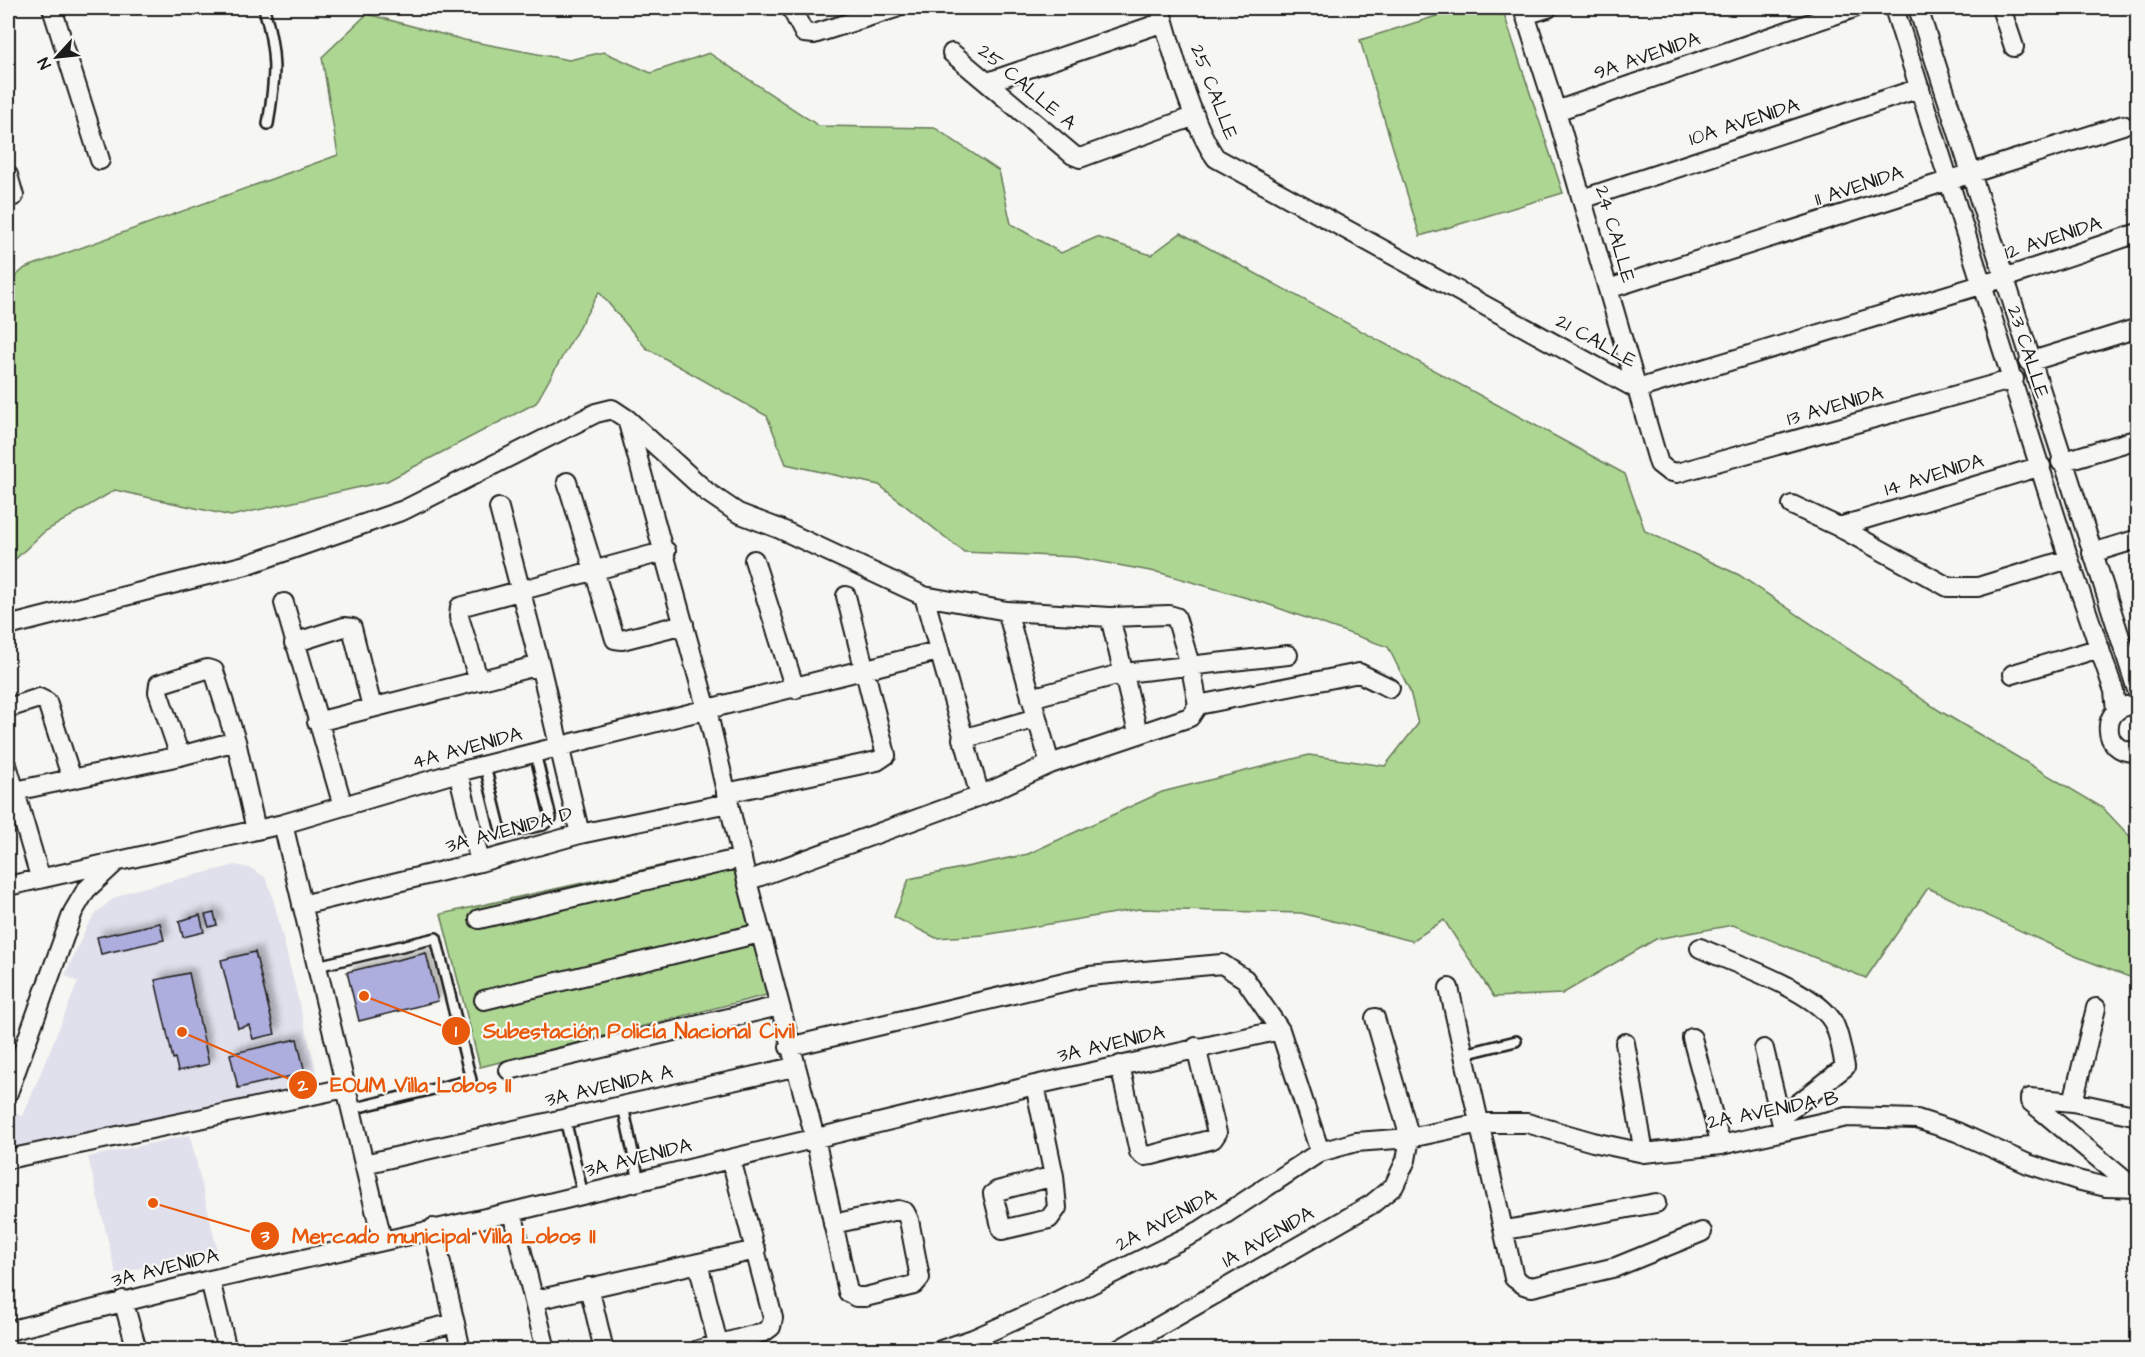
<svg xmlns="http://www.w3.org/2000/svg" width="2145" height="1357" font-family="'Architects Daughter',sans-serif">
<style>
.built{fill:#e0e0ec}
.green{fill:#aed693;stroke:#657958;stroke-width:1.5}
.building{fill:#adadde;stroke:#1c1c1c;stroke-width:1.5;filter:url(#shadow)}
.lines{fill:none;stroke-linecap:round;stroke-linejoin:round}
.lane-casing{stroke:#1c1c1c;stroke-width:14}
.street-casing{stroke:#1c1c1c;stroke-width:22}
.lane{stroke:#f6f6f2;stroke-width:9}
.street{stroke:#f6f6f2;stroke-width:18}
.labels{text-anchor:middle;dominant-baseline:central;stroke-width:4.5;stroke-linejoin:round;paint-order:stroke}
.street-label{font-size:20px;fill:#1c1c1c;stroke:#f6f6f2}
.leader{fill:none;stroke:#e8590c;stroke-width:2}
.callout-dot{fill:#e8590c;stroke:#f6f6f2;stroke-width:2}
.mark-label{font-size:18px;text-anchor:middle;font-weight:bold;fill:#fff}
.callout-label{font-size:21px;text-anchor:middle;font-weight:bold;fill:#e8590c;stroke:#f6f6f2;stroke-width:4.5;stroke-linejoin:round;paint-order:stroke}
</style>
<defs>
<filter id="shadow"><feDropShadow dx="5.5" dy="-5.5" stdDeviation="3" flood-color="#0004"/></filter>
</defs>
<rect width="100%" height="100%" fill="#f6f6f2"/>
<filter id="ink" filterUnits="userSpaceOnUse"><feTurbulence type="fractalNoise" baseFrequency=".0167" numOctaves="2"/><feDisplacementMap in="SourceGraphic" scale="12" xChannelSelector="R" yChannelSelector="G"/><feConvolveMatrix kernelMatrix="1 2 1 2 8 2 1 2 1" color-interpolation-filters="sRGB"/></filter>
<g filter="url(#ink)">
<path class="built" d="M 236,865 L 252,869 L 265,877 L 272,894 L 319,1083 L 8,1156 L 8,1127 L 13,1113 L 23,1116 L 78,982 L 65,975 L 87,926 L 98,911 L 113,899 L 130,891 Z
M 190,1135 L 217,1249 L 116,1274 L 88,1157 Z"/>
<path class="green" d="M 1462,8 L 1502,8 L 1563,193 L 1420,236 L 1360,40 Z
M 367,14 L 464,40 L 569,60 L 604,52 L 651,73 L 709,53 L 819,126 L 935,128 L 999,171 L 1011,224 L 1061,253 L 1097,237 L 1151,255 L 1181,233 L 1625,474 L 1645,531 L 1739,575 L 1940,711 L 2103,808 L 2137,844 L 2137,980 L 2075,956 L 1928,888 L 1866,978 L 1733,925 L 1656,939 L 1562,994 L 1494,997 L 1444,920 L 1412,941 L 1301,913 L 1139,909 L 984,935 L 936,938 L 894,917 L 909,879 L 1028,854 L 1162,792 L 1309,755 L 1385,766 L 1418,724 L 1410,691 L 1388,647 L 1264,603 L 1161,573 L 1075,557 L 964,552 L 879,485 L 786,464 L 767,416 L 646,348 L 599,292 L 536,403 L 387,481 L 231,516 L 115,490 L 44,532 L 8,566 L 8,283 L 25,268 L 338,155 L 322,57 Z
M 729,851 L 767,995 L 480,1067 L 441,914 Z"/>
<path class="building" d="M 214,913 L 217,925 L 209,927 L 205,915 Z
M 200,915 L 204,932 L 183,937 L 179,921 Z
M 160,923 L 164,940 L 101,954 L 97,937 Z
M 255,952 L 275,1034 L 253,1039 L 249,1025 L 238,1028 L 221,960 Z
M 426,953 L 438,1001 L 359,1021 L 347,972 Z
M 189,973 L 209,1064 L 178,1071 L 175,1058 L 173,1059 L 155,980 Z
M 297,1039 L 305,1073 L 238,1088 L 230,1054 Z"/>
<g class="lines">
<defs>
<path id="lane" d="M 264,8 C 277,55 276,75 268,124
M 485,766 L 501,831 L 505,833 L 543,825 L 551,818 L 535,753
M 317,966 L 436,938 L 471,1080 L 351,1109
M 1464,1054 L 1516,1041
M 623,1106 L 639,1181
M 565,1119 L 583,1195"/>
<path id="street" d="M 52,8 L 100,160
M 791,8 L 804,33 L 814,34 L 896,8
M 1160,8 C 1171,46 1193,128 1216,158 L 1637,389 L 2004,278 L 2138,233
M 1523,8 L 1556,111 L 1659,464 L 1668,471 L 1677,473 L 2014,379
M 1894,8 L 2069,559 L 2114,691 L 2116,711
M 1918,8 L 2138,693
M 2001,8 L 2014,47
M 1525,15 L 1548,8
M 952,53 L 1073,155 L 1080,158 L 1195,116
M 988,82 L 1164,22
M 1556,111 L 1854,8
M 8,175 L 14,196
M 1582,199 L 1920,88
M 1608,289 L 2123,125
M 2029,362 L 2138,328
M 627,419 L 707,710 L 747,881 L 815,1138 L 848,1292 L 856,1297 L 865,1297 L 914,1285 L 920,1278 L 909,1220 L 905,1212 L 898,1210 L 833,1224
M 2061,462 L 2138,439
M 567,482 L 615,639 L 622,640 L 684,624
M 1792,505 L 1839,527 L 1948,587 L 1978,587 L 2069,559
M 499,508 L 540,665 L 580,834
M 1839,527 L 2041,466
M 2092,553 L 2138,539
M 754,560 L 795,689
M 924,596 L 980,796
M 284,603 L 343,806
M 1007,611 L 1050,764
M 1110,617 L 1138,733
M 8,626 L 246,565 L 404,510 L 596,413 L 612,409 L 627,419 L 707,492 L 738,513 L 780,529 L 924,596 L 1007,611 L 1110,617 L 1169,615 L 1176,617 L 1191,668 L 1198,705
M 294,643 L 344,627 L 352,628 L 372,707
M 2013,674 L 2100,648
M 479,681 L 459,617 L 460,607 L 666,551
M 1031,698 L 1124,673 L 1288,655
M 2138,706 C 2098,700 2100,758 2138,751
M 8,708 L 39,698 L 47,702 L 72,779
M 317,722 L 540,665
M 962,739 L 1037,718
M 180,756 L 158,692 L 159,684 L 207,669 L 214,671 L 236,741 L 256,830
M 8,768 L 40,877
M 458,772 L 480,862
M 15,791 L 180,756 L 236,741
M 726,793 L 877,761 L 886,755 L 846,596
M 283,824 L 382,1239
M 747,881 L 980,796 L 1050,764 L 1190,717 L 1198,705 L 1359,673 L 1390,688
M 8,886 L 283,824 L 458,772 L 938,651
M 302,905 L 480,862 L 580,834 L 728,803
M 479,919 L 742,858
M 1700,948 C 1733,963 1816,991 1833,1022 C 1840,1035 1842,1052 1845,1067 L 1781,1117
M 1449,988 L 1514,1278 L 1524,1285 L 1532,1287 L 1616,1267 L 1702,1232
M 484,1000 L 760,933
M 1692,1038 L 1721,1145
M 1625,1043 L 1644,1153
M 789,1047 L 1089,976 L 1222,964 L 1245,979 L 1280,1030 L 1320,1152
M 1764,1049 L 1783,1129
M 1120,1065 L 1139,1152 L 1144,1156 L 1152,1155 L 1213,1139 L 1217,1133 L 1196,1047
M 509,1070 L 779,1006
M 1035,1085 L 1054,1176 L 1057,1208 L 1049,1219 L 1002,1230 L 993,1194 L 997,1191 L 1054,1176
M 8,1093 L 73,912 L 86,890 L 116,862
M 2073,1102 L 2096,1008
M 8,1159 L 346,1088
M 364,1164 L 794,1067
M 2134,1188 L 2030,1101 L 2030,1098 L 2073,1102 L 2138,1116
M 512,1212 L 546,1350
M 433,1228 L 461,1350
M 1506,1230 L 1656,1203
M 698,1263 L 718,1344
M 210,1280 L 227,1350
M 589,1287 L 604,1350
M 123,1300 L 137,1350
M 536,1300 L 756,1250
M 8,1331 L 210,1280 L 512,1212 L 1035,1085 L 1280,1030
M 345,1350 L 455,1323
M 698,1350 L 764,1332 L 771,1327 L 773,1318 L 731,1159
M 941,1350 L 973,1339 L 1047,1306 L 1201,1230 L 1320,1152 L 1356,1142 L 1410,1138 L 1480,1123 L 1527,1123 L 1593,1142 L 1644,1153 L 1721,1145 L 1847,1117 L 1917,1119 L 1957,1132 L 2028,1164 L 2077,1180 L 2106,1187 L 2138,1188
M 1118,1350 L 1372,1204 L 1394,1186 L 1406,1160 L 1410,1138 L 1375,1018"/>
</defs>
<use href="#lane" class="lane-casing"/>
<use href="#street" class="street-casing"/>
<use href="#lane" class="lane"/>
<use href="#street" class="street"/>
</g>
</g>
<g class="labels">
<g class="street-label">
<text transform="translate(1647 56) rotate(-19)">9A AVENIDA</text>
<text transform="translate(1027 87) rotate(40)">25 CALLE A</text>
<text transform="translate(1214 92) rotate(69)">25 CALLE</text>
<text transform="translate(1744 122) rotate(-18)">10A AVENIDA</text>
<text transform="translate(1859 186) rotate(-18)">11 AVENIDA</text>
<text transform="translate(1615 234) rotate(74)">24 CALLE</text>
<text transform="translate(2053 238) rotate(-18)">12 AVENIDA</text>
<text transform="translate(1596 341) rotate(29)">21 CALLE</text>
<text transform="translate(2028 352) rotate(72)">23 CALLE</text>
<text transform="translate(1835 406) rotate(-16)">13 AVENIDA</text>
<text transform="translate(1934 475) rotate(-17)">14 AVENIDA</text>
<text transform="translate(467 748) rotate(-15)">4A AVENIDA</text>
<text transform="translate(509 830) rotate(-15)">3A AVENIDA D</text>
<text transform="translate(1111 1044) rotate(-13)">3A AVENIDA</text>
<text transform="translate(609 1086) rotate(-13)">3A AVENIDA A</text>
<text transform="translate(1773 1110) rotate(-11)">2A AVENIDA B</text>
<text transform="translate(638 1158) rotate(-14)">3A AVENIDA</text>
<text transform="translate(1166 1220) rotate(-28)">2A AVENIDA</text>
<text transform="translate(1268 1237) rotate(-30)">1A AVENIDA</text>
<text transform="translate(165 1268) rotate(-14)">3A AVENIDA</text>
</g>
</g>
<path class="leader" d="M364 996L456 1031M182 1032L303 1085M153 1203L265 1236"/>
<g class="callout-dot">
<circle cx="364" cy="996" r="6"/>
<circle cx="182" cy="1032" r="6"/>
<circle cx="153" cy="1203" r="6"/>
<circle cx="456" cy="1031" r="15"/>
<circle cx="303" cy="1085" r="15"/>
<circle cx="265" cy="1236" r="15"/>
</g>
<g class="mark-label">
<text x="456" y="1037">1</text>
<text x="303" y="1091">2</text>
<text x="265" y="1242">3</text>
</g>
<g class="callout-label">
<text x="639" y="1038">Subestación Policía Nacional Civil</text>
<text x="421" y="1092">EOUM Villa Lobos II</text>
<text x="444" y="1243">Mercado municipal Villa Lobos II</text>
</g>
<rect width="2145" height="1357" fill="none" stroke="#f6f6f2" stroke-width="30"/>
<rect x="15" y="15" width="2115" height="1327" fill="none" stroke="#1c1c1c" stroke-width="2" filter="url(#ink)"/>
<g transform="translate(57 57) rotate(243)" stroke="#f6f6f2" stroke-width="4.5" paint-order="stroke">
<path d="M0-4.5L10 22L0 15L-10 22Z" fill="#1c1c1c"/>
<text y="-9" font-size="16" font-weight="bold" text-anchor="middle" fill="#1c1c1c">N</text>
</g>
</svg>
